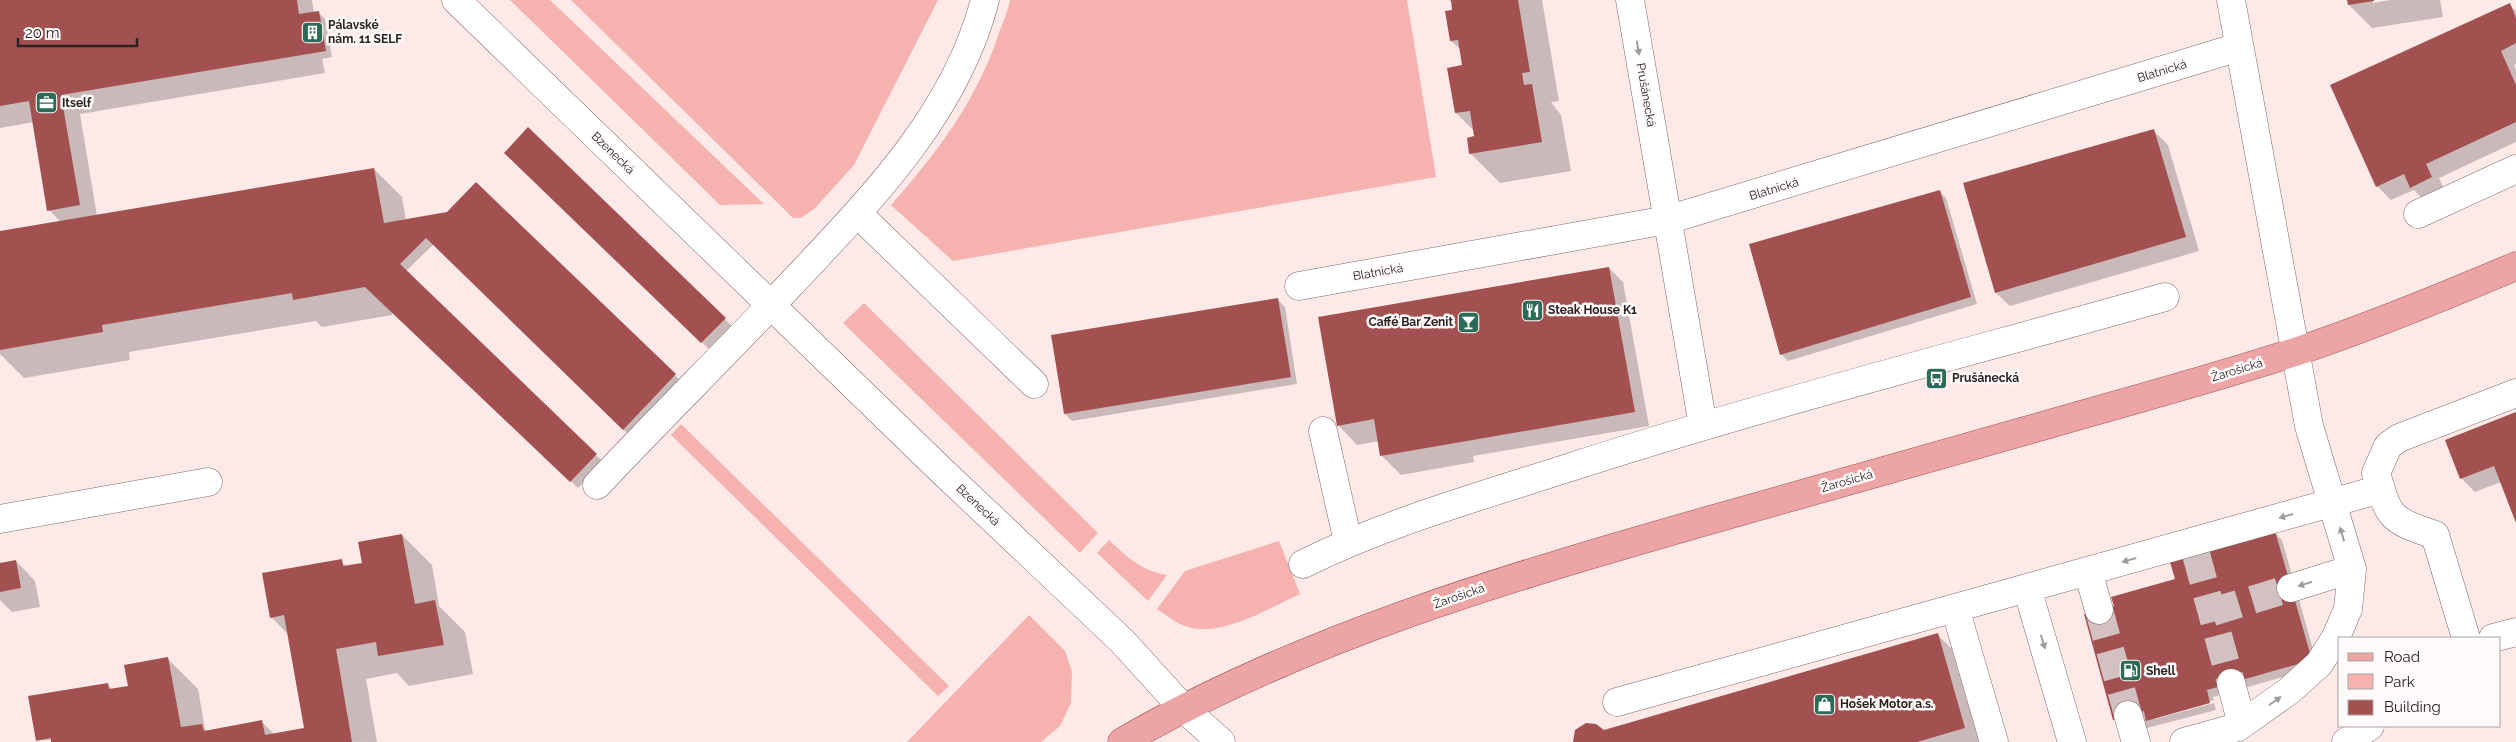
<svg xmlns="http://www.w3.org/2000/svg" width="2516" height="742" font-family="Raleway,sans-serif">
<style>
.green{fill:#f5b2af}
.shadow{fill:#0003}
.building{fill:#a25050}
.lines{fill:none;stroke-linecap:round;stroke-linejoin:round}
.minor-tunnel{stroke:#d2c1c0;stroke-width:28;stroke-dasharray:28 14;stroke-linecap:butt}
.minor-casing{stroke:#7e6968;stroke-width:29}
.major-casing{stroke:#a14f50;stroke-width:29}
.minor{stroke:#fff;stroke-width:28}
.major{stroke:#eda4a4;stroke-width:28}
.oneway{fill:#a09c9c}
.labels{text-anchor:middle;dominant-baseline:central;stroke-width:5;stroke-linejoin:round;paint-order:stroke}
.poi-label{font-size:12px;font-weight:bold;fill:#2b2222;stroke:#fffafa;text-anchor:start}
.street-label{font-size:12px;fill:#2b2222;stroke:#fffafa}
</style>
<rect width="100%" height="100%" fill="#fce9e8"/>
<path class="green" d="M 510,0 L 550,0 L 764,204 L 720,205 Z
M 571,0 L 938,0 L 854,165 L 815,208 L 801,218 L 793,218 Z
M 1010,0 L 1407,0 L 1436,177 L 953,261 L 891,205 C 937,153 977,100 999,33 C 1003,22 1008,11 1010,0 Z
M 864,303 L 1098,533 L 1080,553 L 843,323 Z
M 681,424 L 949,686 L 938,696 L 671,435 Z
M 1109,540 C 1128,558 1142,571 1167,575 L 1148,601 L 1097,553 Z
M 1279,541 L 1300,594 C 1266,609 1217,642 1180,624 C 1172,620 1165,614 1157,609 L 1185,571 Z
M 1029,615 L 1065,651 L 1072,672 L 1071,703 L 1060,726 L 1041,742 L 907,742 Z"/>
<path class="shadow" d="M 0,0 L 312,0 L 314,13 L 318,12 L 325,19 L 332,57 L 322,59 L 325,73 L 80,114 L 97,216 L 374,169 L 402,197 L 406,221 L 447,214 L 476,184 L 682,382 L 630,436 L 434,244 L 406,271 L 603,462 L 578,488 L 392,311 L 392,315 L 322,327 L 316,321 L 129,352 L 130,360 L 24,378 L 0,354 L 0,233 L 61,222 L 49,210 L 34,122 L 0,128 Z
M 1449,0 L 1542,0 L 1559,101 L 1551,102 L 1561,115 L 1571,171 L 1500,183 L 1470,153 L 1476,137 L 1475,132 L 1456,113 L 1464,66 L 1461,50 L 1451,41 L 1454,11 L 1453,4 Z
M 2348,0 L 2373,0 L 2373,3 L 2390,0 L 2440,0 L 2443,17 L 2372,28 L 2349,5 Z
M 2509,4 L 2516,11 L 2516,64 L 2514,65 L 2516,70 L 2516,142 L 2439,178 L 2445,191 L 2425,201 L 2414,190 L 2391,200 L 2377,186 Z
M 528,129 L 732,326 L 709,349 L 506,153 Z
M 2154,131 L 2168,145 L 2199,251 L 2010,306 L 1996,293 Z
M 1939,191 L 1946,198 L 1977,304 L 1788,361 L 1781,354 Z
M 1609,268 L 1623,282 L 1649,426 L 1473,456 L 1474,462 L 1401,475 L 1381,455 L 1379,441 L 1357,445 L 1338,425 Z
M 1278,300 L 1285,307 L 1297,384 L 1072,421 L 1065,414 Z
M 2516,414 L 2516,520 L 2501,482 L 2475,492 L 2461,478 Z
M 2275,533 L 2282,540 L 2318,667 L 2213,697 L 2214,700 L 2155,717 L 2155,719 L 2214,703 L 2216,710 L 2128,733 L 2113,607 Z
M 402,535 L 432,565 L 439,606 L 465,632 L 473,674 L 409,686 L 397,673 L 366,679 L 377,742 L 37,740 L 107,684 L 113,690 L 129,687 L 168,659 L 198,689 L 205,729 L 208,731 L 262,722 L 274,734 L 306,729 L 288,634 L 271,617 L 341,561 L 347,567 L 363,564 Z
M 16,561 L 35,581 L 40,607 L 12,612 L 0,600 L 0,564 Z
M 1938,635 L 1952,649 L 1979,742 L 1575,742 L 1603,731 Z"/>
<path class="building" d="M 0,0 L 297,0 L 299,14 L 319,11 L 326,51 L 61,95 L 80,205 L 47,211 L 29,101 L 0,106 Z
M 1451,0 L 1518,0 L 1530,72 L 1522,73 L 1524,85 L 1532,84 L 1542,142 L 1469,154 L 1467,138 L 1474,136 L 1470,111 L 1455,113 L 1447,68 L 1462,65 L 1458,40 L 1450,41 L 1445,11 L 1452,10 Z
M 2347,0 L 2374,0 L 2374,1 L 2348,5 Z
M 2510,3 L 2516,18 L 2516,43 L 2501,51 L 2516,85 L 2516,122 L 2426,164 L 2432,177 L 2410,188 L 2404,174 L 2376,187 L 2330,85 Z
M 528,127 L 726,318 L 701,343 L 504,153 Z
M 2154,129 L 2186,237 L 1995,293 L 1963,183 Z
M 374,168 L 384,223 L 447,212 L 476,182 L 676,374 L 623,430 L 426,238 L 400,264 L 597,454 L 570,482 L 365,287 L 293,300 L 292,293 L 102,325 L 103,332 L 0,350 L 0,231 Z
M 1940,190 L 1971,297 L 1780,355 L 1749,244 Z
M 1609,267 L 1635,412 L 1380,456 L 1374,419 L 1337,426 L 1318,317 Z
M 1278,298 L 1291,377 L 1064,414 L 1051,335 Z
M 2516,412 L 2516,523 L 2494,466 L 2460,479 L 2445,440 Z
M 2275,531 L 2312,660 L 2207,690 L 2210,703 L 2146,721 L 2144,711 L 2113,720 L 2084,614 L 2114,606 L 2111,597 L 2175,579 L 2170,562 Z
M 402,534 L 415,604 L 435,600 L 444,645 L 378,656 L 376,642 L 336,649 L 352,742 L 51,742 L 51,738 L 36,741 L 28,696 L 108,683 L 109,689 L 128,686 L 124,665 L 168,657 L 181,727 L 202,724 L 204,731 L 262,720 L 265,735 L 304,728 L 284,615 L 270,618 L 262,573 L 342,559 L 343,566 L 362,563 L 358,542 Z
M 16,560 L 21,588 L 0,592 L 0,563 Z
M 1938,633 L 1965,728 L 1917,742 L 1573,742 L 1575,730 L 1586,723 L 1596,724 L 1604,730 Z"/>
<g class="lines">
<path class="minor-tunnel" d="M 2196,554 L 2231,683
M 2099,610 L 2128,715
M 2212,612 L 2291,588"/>
<defs>
<path id="minor" d="M 456,0 L 942,471 L 1122,641 L 1182,707 L 1221,742
M 1630,0 L 1703,426
M 857,213 L 1034,384
M 2418,214 L 2516,169
M 1299,286 L 1667,220 L 2239,47
M 1323,431 L 1348,542
M 597,485 C 661,417 727,352 791,284 C 870,200 955,115 985,0
M 0,519 L 208,482
M 1303,564 C 1388,522 1481,496 1571,467 C 1767,404 1967,353 2165,297
M 2088,571 L 2099,610
M 2291,588 L 2352,569
M 1955,608 L 1994,742
M 2466,638 L 2435,535 C 2390,520 2389,518 2376,473 L 2388,446 L 2399,438 L 2516,393
M 2493,638 L 2516,632
M 2231,683 L 2242,724
M 1617,702 L 2027,588
M 2128,715 L 2136,742
M 2072,742 L 2027,588 L 2381,489
M 2184,742 L 2238,727 L 2289,691 L 2319,664 L 2336,637 L 2348,609 L 2352,569 L 2309,426 L 2231,0
M 2346,742 L 2370,726"/>
<path id="major" d="M 1122,742 C 1302,638 1504,579 1703,522 C 1817,490 1931,457 2046,425 C 2129,401 2212,379 2295,352 C 2370,327 2443,297 2516,266"/>
</defs>
<use href="#minor" class="minor-casing"/>
<use href="#major" class="major-casing"/>
<use href="#minor" class="minor"/>
<use href="#major" class="major"/>
</g>
<defs><path id="oneway-solid" d="M-6-.8H1V-3.2L6.5 0L1 3.2V.8H-6Z" transform="scale(1.25)"/></defs>
<g class="oneway">
<use href="#oneway-solid" transform="translate(1638 48) rotate(80)"/>
<use href="#oneway-solid" transform="translate(2286 516) rotate(164)"/>
<use href="#oneway-solid" transform="translate(2342 534) rotate(-106)"/>
<use href="#oneway-solid" transform="translate(2129 560) rotate(164)"/>
<use href="#oneway-solid" transform="translate(2305 584) rotate(163)"/>
<use href="#oneway-solid" transform="translate(2043 642) rotate(73)"/>
<use href="#oneway-solid" transform="translate(2275 701) rotate(-35)"/>
</g>
<defs>
<symbol id="building-square" viewBox="-11 -11 22 22"><rect x="-9" y="-9" width="18" height="18" rx="4" fill="#2b6b58" stroke="#fffafa"/><path d="M-4-6H4V6H1V3H-1V6H-4ZM-2.5-4.3h1.7v1.8h-1.7ZM.8-4.3h1.7v1.8H.8ZM-2.5-1h1.7V.8h-1.7ZM.8-1h1.7V.8H.8Z" fill="#fff"/></symbol>
<symbol id="office-square" viewBox="-11 -11 22 22"><rect x="-9" y="-9" width="18" height="18" rx="4" fill="#2b6b58" stroke="#fffafa"/><path d="M-6-3h4V-5.5h4V-3h4V5H-6ZM-1-4.5V-3h2v-1.5ZM-6 0V1H6V0Z" fill="#fff"/></symbol>
<symbol id="restaurant-square" viewBox="-11 -11 22 22"><rect x="-9" y="-9" width="18" height="18" rx="4" fill="#2b6b58" stroke="#fffafa"/><path d="M-5-6h1v4h1v-4h1v4h1v-4h1v5L-1.5 .5V6h-2V.5L-5-1ZM5-6V6H3V1.5H1.5Q1.5-4 5-6Z" fill="#fff"/></symbol>
<symbol id="bar-square" viewBox="-11 -11 22 22"><rect x="-9" y="-9" width="18" height="18" rx="4" fill="#2b6b58" stroke="#fffafa"/><path d="M-6-5H6L.8 .8V4.5H3.5V6h-7V4.5H-.8V.8Z" fill="#fff"/></symbol>
<symbol id="bus-square" viewBox="-11 -11 22 22"><rect x="-9" y="-9" width="18" height="18" rx="4" fill="#2b6b58" stroke="#fffafa"/><path d="M-5-6H5V4H4V6H2V4H-2V6H-4V4H-5ZM-3.5-4V0h7V-4ZM-3.5 1.2v1.5H-2V1.2ZM2 1.2v1.5H3.5V1.2Z" fill="#fff"/></symbol>
<symbol id="fuel-square" viewBox="-11 -11 22 22"><rect x="-9" y="-9" width="18" height="18" rx="4" fill="#2b6b58" stroke="#fffafa"/><path d="M-5.5-6h7V0h2V4h1.3V-2.5L3-4.5l.8-.8L6-3V5H2.5V1h-1V6h-7ZM-4.2-4.7v3.2H.2V-4.7Z" fill="#fff"/></symbol>
<symbol id="shop-square" viewBox="-11 -11 22 22"><rect x="-9" y="-9" width="18" height="18" rx="4" fill="#2b6b58" stroke="#fffafa"/><path d="M-5-2.5h2.3a2.7 3.5 0 0 1 5.4 0H5L5.5 6h-11ZM-1.5-2.5h3a1.5 2.3 0 0 0-3 0Z" fill="#fff"/></symbol>
</defs>
<g fill-rule="evenodd">
<use href="#building-square" x="300" y="20" width="25" height="25"/>
<use href="#office-square" x="34" y="90" width="25" height="25"/>
<use href="#restaurant-square" x="1520" y="298" width="25" height="25"/>
<use href="#bar-square" x="1456" y="310" width="25" height="25"/>
<use href="#bus-square" x="1924" y="366" width="25" height="25"/>
<use href="#fuel-square" x="2118" y="658" width="25" height="25"/>
<use href="#shop-square" x="1812" y="692" width="25" height="25"/>
</g>
<g class="labels">
<g class="poi-label">
<text x="328" y="25">Pálavské<tspan x="328" dy="14">nám. 11 SELF</tspan></text>
<text x="62" y="103">Itself</text>
<text x="1548" y="310">Steak House K1</text>
<text x="1453" y="322" text-anchor="end">Caffé Bar Zenit</text>
<text x="1952" y="378">Prušánecká</text>
<text x="2146" y="671">Shell</text>
<text x="1840" y="704">Hošek Motor a.s.</text>
</g>
<g class="street-label">
<text transform="translate(2162 71) rotate(-17)">Blatnická</text>
<text transform="translate(1646 95) rotate(80)">Prušánecká</text>
<text transform="translate(613 153) rotate(44)">Bzenecká</text>
<text transform="translate(1774 189) rotate(-17)">Blatnická</text>
<text transform="translate(1378 272) rotate(-10)">Blatnická</text>
<text transform="translate(2237 370) rotate(-17)">Žarošická</text>
<text transform="translate(1847 481) rotate(-16)">Žarošická</text>
<text transform="translate(978 505) rotate(43)">Bzenecká</text>
<text transform="translate(1459 596) rotate(-19)">Žarošická</text>
</g>
</g>
<rect x="2338" y="637" width="162" height="90" fill="#fffafa" stroke="#aaa4a4"/>
<rect x="2348" y="653" width="25" height="8" fill="#eda4a4" stroke="#aaa4a4"/>
<text x="2384" y="662" font-size="15" fill="#2b2222">Road</text>
<rect x="2348" y="674" width="25" height="15" fill="#f5b2af" stroke="#aaa4a4"/>
<text x="2384" y="687" font-size="15" fill="#2b2222">Park</text>
<rect x="2348" y="700" width="25" height="15" fill="#a25050" stroke="#aaa4a4"/>
<text x="2384" y="712" font-size="15" fill="#2b2222">Building</text>
<path d="M18 38v8h119v-8" fill="none" stroke="#2b2222" stroke-width="2.5"/>
<text x="25" y="38" font-size="15" fill="#2b2222" stroke="#fffafa" stroke-width="4" paint-order="stroke">20 m</text>
</svg>
